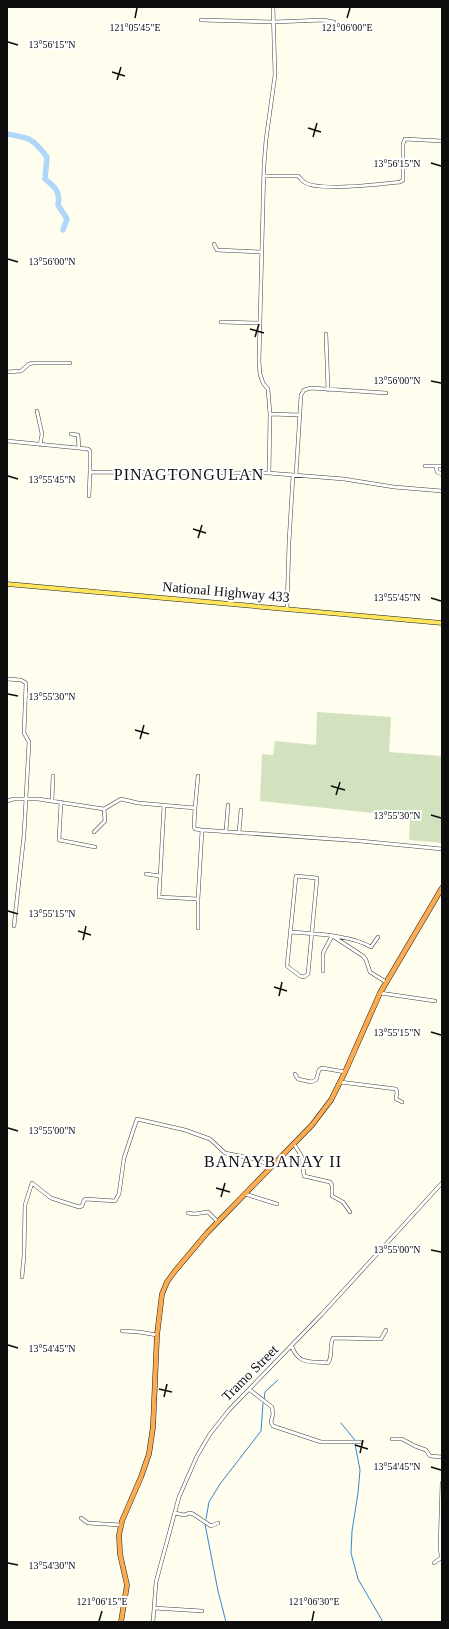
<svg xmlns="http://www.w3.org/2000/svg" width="449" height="1629" font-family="'Times New Roman',serif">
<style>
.cemetery{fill:#d3e2be}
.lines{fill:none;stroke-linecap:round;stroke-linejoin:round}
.stream{stroke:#3386d3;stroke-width:1}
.river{stroke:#afd7f9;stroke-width:5.5}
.minor-casing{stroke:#404040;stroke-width:4}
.major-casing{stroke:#1e1e1e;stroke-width:5}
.highway-casing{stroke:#1e1e1e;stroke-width:5.5}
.minor{stroke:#fff;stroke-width:3}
.major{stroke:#ffe55e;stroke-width:4}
.highway{stroke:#fbac50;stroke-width:4.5}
.ticks{fill:none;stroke:#0d0d0d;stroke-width:1.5}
.labels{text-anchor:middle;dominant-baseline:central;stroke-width:4;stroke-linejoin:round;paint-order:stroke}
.street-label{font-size:14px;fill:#0d0d0d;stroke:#fff}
.quarter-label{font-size:16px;letter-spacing:1px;fill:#0d0d0d;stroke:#fff}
.ticks-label{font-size:10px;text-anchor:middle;fill:#0d0d0d;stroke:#fff;stroke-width:4;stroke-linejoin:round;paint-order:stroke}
</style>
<rect width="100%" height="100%" fill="#fffded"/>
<path class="cemetery" d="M 317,712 L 391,717 L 389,752 L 442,756 L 442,843 L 409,840 L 410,817 L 260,801 L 262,754 L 273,755 L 275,741 L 316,745 Z"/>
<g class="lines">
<path class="stream" d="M 264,1400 L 265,1392 L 278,1380
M 341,1423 L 354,1439 L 360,1470 L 358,1493 L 352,1531 L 351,1553 L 358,1579 L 383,1622
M 206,1519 L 209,1502 L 220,1484 L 261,1431 L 263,1403
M 205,1524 L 218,1591 L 226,1622"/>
<path class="river" d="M 7,134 C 31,138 32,138 47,157 L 45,179 C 54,186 61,192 58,205 L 67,219 L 63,230"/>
<defs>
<path id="minor" d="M 201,20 L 274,22 L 323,20 L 334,22
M 264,176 L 298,176 C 301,178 301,180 304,182 C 317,192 382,184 400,182 L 403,180 L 403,144 L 405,139 L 442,141
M 214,244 L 217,250 L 261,252
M 221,322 L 259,323
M 326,334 L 328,390
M 7,372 L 21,371 L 29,364 L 33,363 L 70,363
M 37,411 L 42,434 L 40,445
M 270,414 L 300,415
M 71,434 L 78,435 L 79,448
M 7,441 L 88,449 L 90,451 L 90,472 L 268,473 L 344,479 L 394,487 L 442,491
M 425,466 L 442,466
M 436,466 L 437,472 L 442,474
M 269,473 L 270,414 L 268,389 L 263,383 L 260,374 L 259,361 L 264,165 L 266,140 L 275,75 L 273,7
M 296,475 L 301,395 L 304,390 L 311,388 L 386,393
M 89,496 L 90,472
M 287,609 L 289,542 L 293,475
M 7,679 L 21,680 L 26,683 L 24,733 L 29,742 L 24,835 L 14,926
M 52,800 L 53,776
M 7,801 L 14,799 L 38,799 L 104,809 L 121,799 L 138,803 L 195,808 L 194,827 L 195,829 L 202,830
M 61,802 L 59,840 L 95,847
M 164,805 L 159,897 L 198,899 L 202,830 L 360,841 L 442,849
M 195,808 L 198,776
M 226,831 L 228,805
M 94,832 L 105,821 L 104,809
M 239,832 L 241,810
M 146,874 L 160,876
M 296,876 L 317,878 L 308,974 L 304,977 L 300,976 L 287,966 Z
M 198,899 L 198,928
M 291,932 C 315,934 351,935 371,947 L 378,937
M 334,937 L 363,956 L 366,960 L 370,972 L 386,982
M 323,971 L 323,953 L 332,936
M 380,993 L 435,1001
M 295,1074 L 298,1079 L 311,1082 L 316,1080 L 319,1070 L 322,1068 L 345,1072
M 340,1082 L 396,1089 L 397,1092 L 396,1099 L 402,1102
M 294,1144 L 302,1157 L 304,1176 L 330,1182 L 332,1185 L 332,1196 L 343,1202 L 350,1212
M 245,1194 L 277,1204
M 188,1213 L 194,1214 L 208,1212 L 218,1222
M 22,1277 L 24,1255 L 25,1205 L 32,1183 L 51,1198 L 79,1207 L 82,1206 L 84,1200 L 86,1199 L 115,1201 L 119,1194 L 124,1158 L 137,1119 L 185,1130 L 210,1139 L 225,1153 L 255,1159 L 272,1166
M 122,1331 L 139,1332 L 157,1335
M 292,1347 C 299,1365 310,1361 328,1363 C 333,1357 329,1346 333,1338 L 381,1339 L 386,1330
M 250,1390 L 272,1407 L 273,1414 L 271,1422 L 273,1426 L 321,1442 L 360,1442
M 392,1439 L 402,1439 L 415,1446 L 426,1450 L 430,1456 L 442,1457
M 442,1483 L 440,1550 L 442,1557
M 175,1513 L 184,1515 L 190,1513 L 193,1514 L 211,1526 L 218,1523
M 81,1518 L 88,1523 L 121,1525
M 434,1563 L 442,1557
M 154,1608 L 202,1611
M 153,1622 L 156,1582 L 179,1497 L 197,1456 L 210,1434 L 229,1410 L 322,1314 L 442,1183"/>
<path id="major" d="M 7,584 L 442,623"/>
<path id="highway" d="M 121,1622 L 127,1585 L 120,1554 L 119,1535 L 122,1521 L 141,1477 L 149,1454 L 153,1427 L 157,1335 L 162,1294 L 167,1282 L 175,1271 L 207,1233 L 312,1125 L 331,1100 L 345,1072 L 380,993 L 442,888"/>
</defs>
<use href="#minor" class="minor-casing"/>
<use href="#major" class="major-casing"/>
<use href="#highway" class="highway-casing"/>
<use href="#minor" class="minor"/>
<use href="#major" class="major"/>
<use href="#highway" class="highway"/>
</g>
<path class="ticks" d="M 135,18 L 137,8M 347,18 L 350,8M 8,42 L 18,45M 112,72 L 125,76M 117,80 L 121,67M 308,128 L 321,132M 313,137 L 317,123M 431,163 L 441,166M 8,259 L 18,262M 250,329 L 264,333M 255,337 L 259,324M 431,381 L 441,383M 8,476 L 18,479M 193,529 L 206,533M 198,538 L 202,525M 431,598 L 441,601M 8,694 L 18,696M 135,730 L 149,734M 140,739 L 144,725M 331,786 L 345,790M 336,795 L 340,782M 431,815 L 441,818M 8,911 L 18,914M 78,931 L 91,935M 83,940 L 86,926M 274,987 L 287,991M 279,996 L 282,982M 431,1032 L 441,1035M 8,1128 L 18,1131M 216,1188 L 230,1192M 221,1197 L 225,1183M 431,1250 L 441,1252M 8,1345 L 18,1348M 159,1389 L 172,1392M 164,1397 L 167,1384M 355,1445 L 368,1449M 360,1453 L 363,1440M 431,1467 L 441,1470M 8,1563 L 18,1565M 99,1621 L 102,1611M 312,1621 L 314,1611"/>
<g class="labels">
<g class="street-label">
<text transform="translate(226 592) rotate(5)">National Highway 433</text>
<text transform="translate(250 1373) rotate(-45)">Tramo Street</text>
</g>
<g class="quarter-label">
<text x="189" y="474">PINAGTONGULAN</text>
<text x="273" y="1161">BANAYBANAY II</text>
</g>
</g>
<g class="ticks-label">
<text x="135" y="31">121°05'45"E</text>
<text x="347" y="31">121°06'00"E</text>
<text x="52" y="48">13°56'15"N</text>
<text x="397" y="167">13°56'15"N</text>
<text x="52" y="265">13°56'00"N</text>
<text x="397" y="384">13°56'00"N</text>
<text x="52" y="483">13°55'45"N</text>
<text x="397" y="601">13°55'45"N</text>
<text x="52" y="700">13°55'30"N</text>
<text x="397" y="819">13°55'30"N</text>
<text x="52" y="917">13°55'15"N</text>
<text x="397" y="1036">13°55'15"N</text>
<text x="52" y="1134">13°55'00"N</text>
<text x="397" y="1253">13°55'00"N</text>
<text x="52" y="1352">13°54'45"N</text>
<text x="397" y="1470">13°54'45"N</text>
<text x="52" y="1569">13°54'30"N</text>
<text x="102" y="1605">121°06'15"E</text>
<text x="314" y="1605">121°06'30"E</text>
</g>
<rect width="449" height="1629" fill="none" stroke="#0d0d0d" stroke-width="16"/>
</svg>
